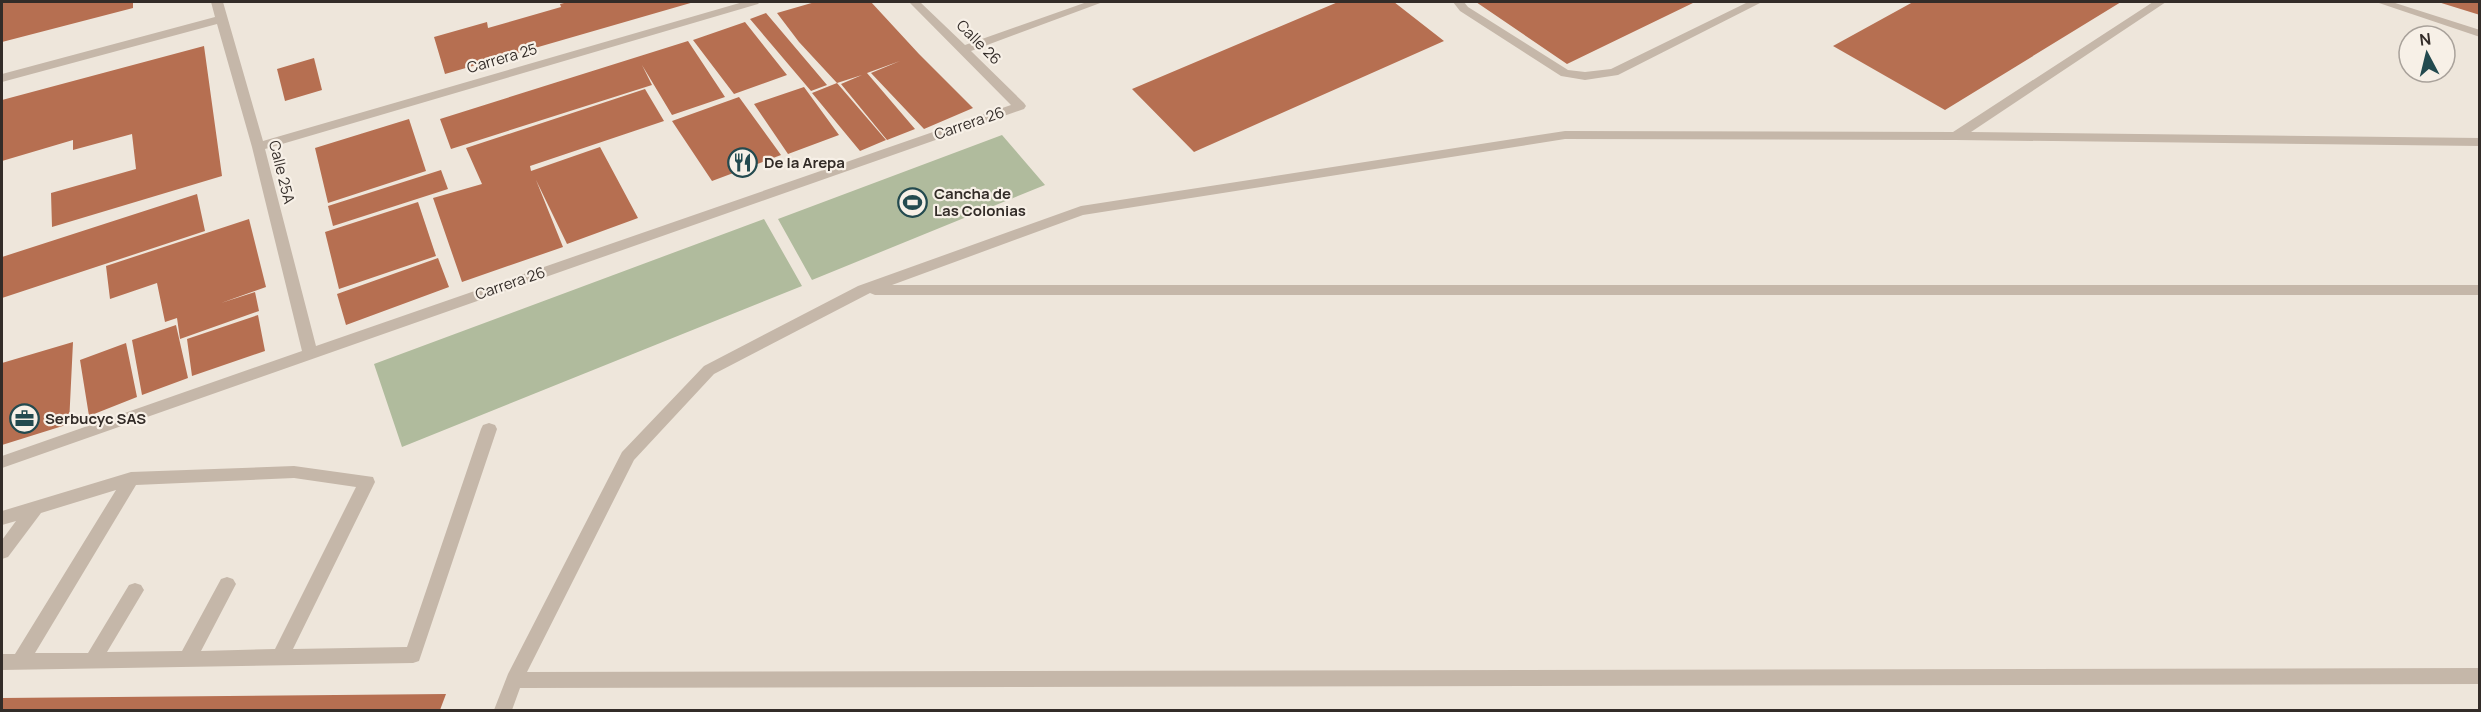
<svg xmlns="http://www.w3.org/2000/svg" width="2481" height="712" font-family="Manrope,sans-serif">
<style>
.green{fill:#b0bb9d}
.building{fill:#b66f51}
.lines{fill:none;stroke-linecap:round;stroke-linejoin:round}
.minor{fill:#c5b7a9;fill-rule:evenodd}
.labels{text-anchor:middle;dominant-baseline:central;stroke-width:4.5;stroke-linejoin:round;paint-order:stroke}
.street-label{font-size:15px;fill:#332c28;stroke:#f7f0e7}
.poi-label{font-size:15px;font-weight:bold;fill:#332c28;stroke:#f7f0e7;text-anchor:start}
</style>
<rect width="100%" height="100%" fill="#eee6db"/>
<path class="green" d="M 1002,135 L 1045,185 L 812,280 L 778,219 Z
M 764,219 L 802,286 L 402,447 L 374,364 Z"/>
<path class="building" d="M 2,2 L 133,2 L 133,8 L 2,42 Z
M 568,2 L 694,2 L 445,74 L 434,37 L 487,22 L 488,28 L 561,7 L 560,4 Z
M 815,2 L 871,2 L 919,54 L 973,108 L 924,129 L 871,73 L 900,61 L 867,73 L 915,129 L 887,140 L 841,84 L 862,75 L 837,83 L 799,42 L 777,13 Z
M 1338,2 L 1394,2 L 1444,41 L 1194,152 L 1132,89 Z
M 1476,2 L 1695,2 L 1567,64 Z
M 1913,2 L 2121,2 L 1945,110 L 1833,46 Z
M 2438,2 L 2480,2 L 2480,15 Z
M 766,13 L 827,85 L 811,91 L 750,19 Z
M 745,22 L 787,75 L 734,94 L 693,40 Z
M 688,41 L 725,97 L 672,115 L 642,65 L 652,85 L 451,149 L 440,119 Z
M 204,46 L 222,176 L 52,227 L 51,193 L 136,169 L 132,134 L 73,150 L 73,140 L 2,161 L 2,100 Z
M 314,58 L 322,90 L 285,101 L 277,69 Z
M 837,83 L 886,140 L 860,151 L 812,93 Z
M 804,87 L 839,135 L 788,154 L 754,104 Z
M 645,89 L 664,121 L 530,166 L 531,171 L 600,147 L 638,218 L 567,244 L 536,180 L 563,247 L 462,282 L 433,198 L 482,184 L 466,148 Z
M 739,97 L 781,155 L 712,181 L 672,121 Z
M 409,119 L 426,171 L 328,203 L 315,148 Z
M 441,170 L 448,189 L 333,226 L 328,206 Z
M 197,194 L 205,231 L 2,298 L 2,257 Z
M 418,202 L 436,256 L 339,289 L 325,232 Z
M 249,219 L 266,287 L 221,303 L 255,292 L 259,311 L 180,339 L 177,318 L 165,322 L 157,283 L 110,299 L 106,266 Z
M 438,258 L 449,287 L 346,325 L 337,294 Z
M 258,315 L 265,351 L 192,376 L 187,339 Z
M 176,325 L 188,378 L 142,395 L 132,340 Z
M 73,342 L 69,424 L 2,445 L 2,363 Z
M 126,343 L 137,397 L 89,416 L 80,360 Z
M 446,694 L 440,710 L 2,710 L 2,698 Z"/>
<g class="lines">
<path class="minor" d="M 211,2 L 223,2 L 263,141 L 743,2 L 760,2 L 758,4 L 265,149 L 316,346 L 1011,105 L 909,2 L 920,2 L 965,45 L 1087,2 L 1103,2 L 971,51 L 1024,103 L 1026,106 L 1024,109 L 2,468 L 2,456 L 302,351 L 252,147 L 217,24 L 2,82 L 2,74 L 215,17 Z
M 1453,2 L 1464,2 L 1468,7 L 1568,70 L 1585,72 L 1611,69 L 1748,2 L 1762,2 L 1618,75 L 1585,80 L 1561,76 L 1460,11 Z
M 2153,2 L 2166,2 L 1971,132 L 2480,138 L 2480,146 L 1956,140 L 1565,139 L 1083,215 L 892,285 L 2480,285 L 2480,295 L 875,295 L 870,293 L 714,374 L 634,460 L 527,672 L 2480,668 L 2480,684 L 520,688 L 512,710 L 494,710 L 508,674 L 622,452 L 704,366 L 858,286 L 1081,206 L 1565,131 L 1953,132 Z
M 2376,2 L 2392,2 L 2480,30 L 2480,37 Z
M 489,423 L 495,425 L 497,429 L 419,661 L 413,663 L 2,670 L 2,654 L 15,654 L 116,490 L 41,513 L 8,557 L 2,559 L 2,540 L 16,521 L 2,525 L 2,511 L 131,472 L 294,466 L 373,477 L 375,482 L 293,649 L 407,647 L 481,429 L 483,425 ZM 294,478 L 356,487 L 275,649 L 201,651 L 236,584 L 233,579 L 227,577 L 221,579 L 182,651 L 107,652 L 144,590 L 141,585 L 135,583 L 129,585 L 88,653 L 35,653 L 136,485 Z"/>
</g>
<defs>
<symbol id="restaurant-ring" viewBox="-11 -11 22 22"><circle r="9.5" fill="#f7f0e7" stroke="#234a4f" stroke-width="1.5"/><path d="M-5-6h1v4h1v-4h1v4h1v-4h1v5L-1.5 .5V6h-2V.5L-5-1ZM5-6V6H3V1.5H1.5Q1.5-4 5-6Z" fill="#234a4f"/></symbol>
<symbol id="stadium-ring" viewBox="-11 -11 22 22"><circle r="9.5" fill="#f7f0e7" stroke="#234a4f" stroke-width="1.5"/><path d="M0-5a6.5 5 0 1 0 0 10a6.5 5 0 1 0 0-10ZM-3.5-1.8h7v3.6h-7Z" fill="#234a4f"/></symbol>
<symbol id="office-ring" viewBox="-11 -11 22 22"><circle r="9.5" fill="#f7f0e7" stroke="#234a4f" stroke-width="1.5"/><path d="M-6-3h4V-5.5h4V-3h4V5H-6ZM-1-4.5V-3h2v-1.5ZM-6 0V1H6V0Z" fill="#234a4f"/></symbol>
</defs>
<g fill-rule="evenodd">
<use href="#restaurant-ring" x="726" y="146" width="33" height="33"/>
<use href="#stadium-ring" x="896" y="186" width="33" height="33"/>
<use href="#office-ring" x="8" y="402" width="33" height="33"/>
</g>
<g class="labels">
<g class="street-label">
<text transform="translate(979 42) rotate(45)">Calle 26</text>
<text transform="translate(502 58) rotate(-16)">Carrera 25</text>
<text transform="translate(969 123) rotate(-19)">Carrera 26</text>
<text transform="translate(282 172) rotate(76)">Calle 25A</text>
<text transform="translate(510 283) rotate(-19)">Carrera 26</text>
</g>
<g class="poi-label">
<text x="764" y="162">De la Arepa</text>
<text x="934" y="193">Cancha de<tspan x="934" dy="17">Las Colonias</tspan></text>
<text x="45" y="418">Serbucyc SAS</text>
</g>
</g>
<rect width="2481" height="712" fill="none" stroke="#332c28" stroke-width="6"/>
<g transform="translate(2427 54) rotate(353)"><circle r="28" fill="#f7f0e7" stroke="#a9a29b" stroke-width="1.5"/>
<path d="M0-4.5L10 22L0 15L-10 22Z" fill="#234a4f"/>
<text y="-9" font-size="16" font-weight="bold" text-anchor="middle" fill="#332c28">N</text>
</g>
</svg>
